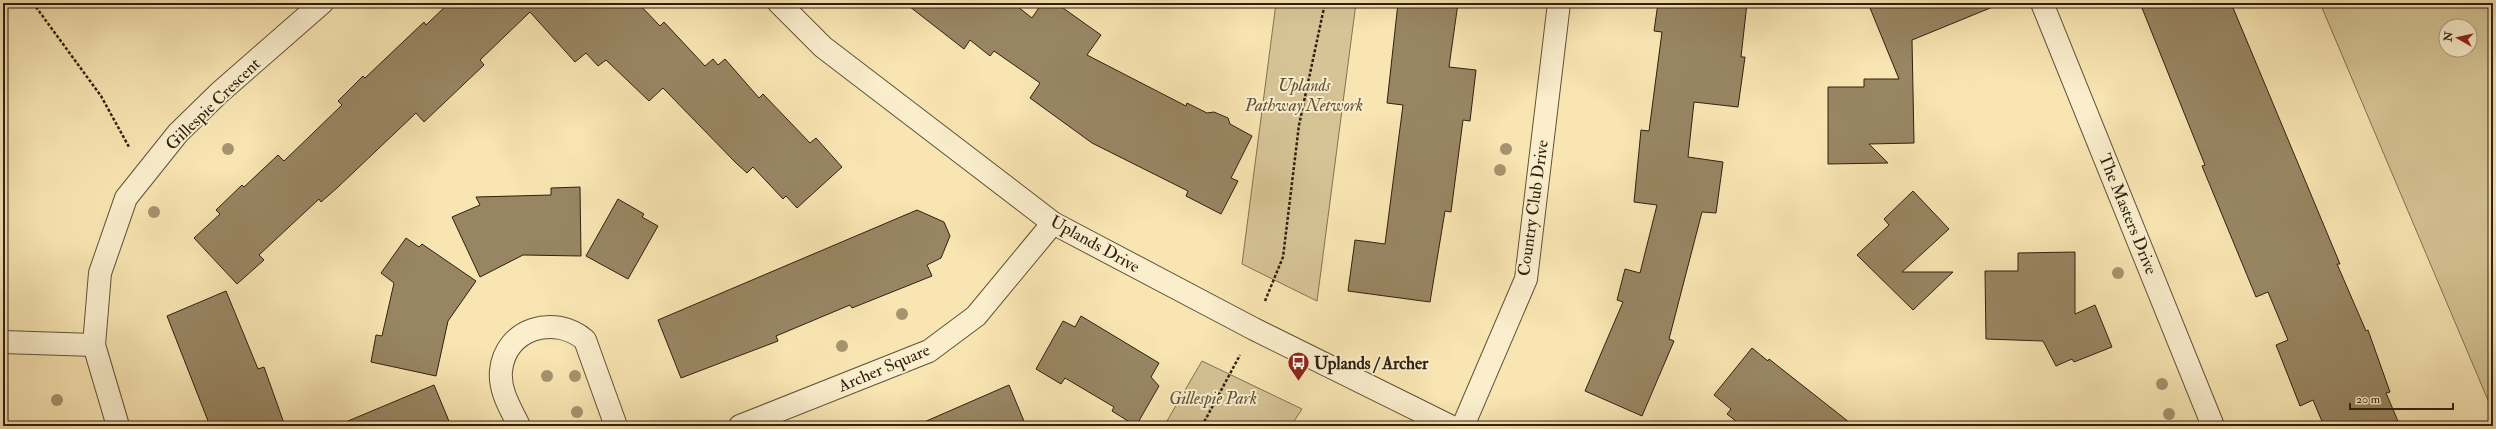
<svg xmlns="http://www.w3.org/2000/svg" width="2496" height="429" font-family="'IM FELL Double Pica',serif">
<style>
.green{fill:#d6c496;stroke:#837252;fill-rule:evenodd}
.building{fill:#988663;stroke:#30200e}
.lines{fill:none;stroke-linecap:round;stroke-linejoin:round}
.minor-casing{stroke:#625137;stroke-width:24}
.tertiary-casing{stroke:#625137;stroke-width:24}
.path{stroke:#30200e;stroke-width:2.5;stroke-dasharray:3 2;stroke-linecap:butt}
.minor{stroke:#faeecd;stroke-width:22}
.tertiary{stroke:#faeecd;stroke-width:22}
.tree{fill:#a6946e}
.labels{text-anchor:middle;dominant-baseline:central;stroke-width:4;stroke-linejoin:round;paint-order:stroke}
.park-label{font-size:17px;font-style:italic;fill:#625137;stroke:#faeecd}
.street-label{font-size:17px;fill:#30200e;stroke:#faeecd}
.poi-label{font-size:17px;font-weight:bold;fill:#30200e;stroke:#faeecd;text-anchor:start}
</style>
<rect width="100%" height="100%" fill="#f8e5b2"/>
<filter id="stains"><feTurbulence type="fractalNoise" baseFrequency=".005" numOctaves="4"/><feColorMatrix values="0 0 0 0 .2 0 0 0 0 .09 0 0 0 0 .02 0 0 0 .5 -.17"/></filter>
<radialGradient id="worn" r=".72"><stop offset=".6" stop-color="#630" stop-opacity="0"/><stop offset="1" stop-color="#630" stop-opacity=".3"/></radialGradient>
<path class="green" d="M 1276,3 L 1356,3 L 1317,301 L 1242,264 Z
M 2320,3 L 2493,3 L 2493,412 ZM 2446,26 L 2470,26 L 2470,50 L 2446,50 Z
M 1202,361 L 1302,409 L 1291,426 L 1164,426 Z"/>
<path class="building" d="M 449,3 L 638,3 L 660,26 L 664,22 L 705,66 L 713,59 L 718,65 L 725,59 L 759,98 L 763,94 L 810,143 L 816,138 L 842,167 L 797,208 L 786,196 L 783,199 L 753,167 L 747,173 L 736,163 L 663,88 L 649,101 L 606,60 L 598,66 L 586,53 L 575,62 L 530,12 L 480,60 L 484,65 L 424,122 L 416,113 L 337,188 L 321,202 L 319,199 L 259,255 L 264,260 L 237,284 L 194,238 L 220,214 L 216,210 L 242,185 L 244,187 L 278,155 L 284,161 L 342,105 L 338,101 L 363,76 L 365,78 L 424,22 L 426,25 Z
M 905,3 L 1013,3 L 1032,18 L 1042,3 L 1056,3 L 1101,35 L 1087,55 L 1186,106 L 1187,103 L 1207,113 L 1214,112 L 1228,118 L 1230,124 L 1252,136 L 1231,178 L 1238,181 L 1221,214 L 1186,196 L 1188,191 L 1092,143 L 1030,98 L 1040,83 L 994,51 L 990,56 L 970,40 L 964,49 Z
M 1398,3 L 1458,3 L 1449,67 L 1476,70 L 1470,121 L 1463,120 L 1451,212 L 1445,211 L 1430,302 L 1348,291 L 1355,240 L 1385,244 L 1403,105 L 1387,103 Z
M 1658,3 L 1747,3 L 1741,57 L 1745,57 L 1738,107 L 1694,102 L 1688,157 L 1723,162 L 1716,213 L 1702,212 L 1669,339 L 1674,341 L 1642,416 L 1585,391 L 1623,302 L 1617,300 L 1625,269 L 1640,273 L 1657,205 L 1634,202 L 1641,130 L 1649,131 L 1662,32 L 1654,31 Z
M 1868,3 L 2000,4 L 1912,40 L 1914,143 L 1869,144 L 1888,163 L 1828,164 L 1828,87 L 1864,87 L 1864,79 L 1899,79 Z
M 2140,3 L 2231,3 L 2340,264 L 2337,264 L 2366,331 L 2368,330 L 2390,392 L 2386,393 L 2400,426 L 2324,426 L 2313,400 L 2300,406 L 2276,345 L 2288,340 L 2268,292 L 2256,297 L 2202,166 L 2205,165 Z
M 580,187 L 581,256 L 523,255 L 480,277 L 452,217 L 480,205 L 476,197 L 551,195 L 551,188 Z
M 1913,191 L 1949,229 L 1902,272 L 1953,272 L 1913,310 L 1857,255 L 1889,225 L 1884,219 Z
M 618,199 L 644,214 L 642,217 L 658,226 L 628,279 L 586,256 Z
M 917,210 L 944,222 L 950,236 L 941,258 L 927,265 L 932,276 L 852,308 L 850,305 L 776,336 L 778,341 L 681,378 L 658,320 Z
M 406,238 L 419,247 L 422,244 L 476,281 L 448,321 L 436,376 L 371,362 L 376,335 L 382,336 L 394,283 L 381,273 Z
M 2075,252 L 2075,314 L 2095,305 L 2112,347 L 2074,362 L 2072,359 L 2056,366 L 2043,341 L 1986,339 L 1985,271 L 2018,271 L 2018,253 Z
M 226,291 L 258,369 L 264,367 L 285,426 L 210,426 L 167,316 Z
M 1081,316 L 1159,363 L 1151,377 L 1159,386 L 1136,426 L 1112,411 L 1114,407 L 1065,378 L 1061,384 L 1036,369 L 1063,321 L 1075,327 Z
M 1752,348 L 1768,361 L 1769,359 L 1854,426 L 1742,426 L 1727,414 L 1731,409 L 1714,395 Z
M 434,385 L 451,426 L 336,426 Z
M 1009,385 L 1026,426 L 915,426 Z"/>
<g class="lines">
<defs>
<path id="minor" d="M 2042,3 L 2213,426
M 3,342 L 94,345
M 118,426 L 94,345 L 100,273 L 126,198 L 178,133 L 219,93 L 322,3
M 519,426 C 511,409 499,391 501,371 C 505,328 555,314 585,340 L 616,426
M 740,426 L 929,351 L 976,316 L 1053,223
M 1463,426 L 1526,279 L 1559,3"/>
<path id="tertiary" d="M 779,3 L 823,47 L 1053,223 L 1254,329 L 1450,426"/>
</defs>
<use href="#minor" class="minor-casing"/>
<use href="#tertiary" class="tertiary-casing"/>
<path class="path" d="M 33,3 L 101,96 L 129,147
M 1265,301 L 1283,257 L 1299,125 L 1325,3
M 1202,426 L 1240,355"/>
<use href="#minor" class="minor"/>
<use href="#tertiary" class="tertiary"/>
</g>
<g class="tree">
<circle cx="228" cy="149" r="6"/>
<circle cx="1506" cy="149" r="6"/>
<circle cx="1500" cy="170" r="6"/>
<circle cx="154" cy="212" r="6"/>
<circle cx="2118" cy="273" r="6"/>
<circle cx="902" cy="314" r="6"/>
<circle cx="842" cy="346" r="6"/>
<circle cx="547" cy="376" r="6"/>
<circle cx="575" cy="376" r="6"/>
<circle cx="2162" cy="384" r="6"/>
<circle cx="57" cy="400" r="6"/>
<circle cx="577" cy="412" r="6"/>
<circle cx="2169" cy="414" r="6"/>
</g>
<defs>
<symbol id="bus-pin" viewBox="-11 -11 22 30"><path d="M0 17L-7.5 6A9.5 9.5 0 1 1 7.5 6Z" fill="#8f2418" stroke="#faeecd"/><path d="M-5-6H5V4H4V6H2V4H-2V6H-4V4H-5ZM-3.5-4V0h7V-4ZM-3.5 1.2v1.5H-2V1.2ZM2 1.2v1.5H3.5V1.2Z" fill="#fff"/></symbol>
</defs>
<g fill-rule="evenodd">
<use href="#bus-pin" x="1286" y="350" width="25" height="34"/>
</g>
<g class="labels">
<g class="park-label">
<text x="1304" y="85">Uplands<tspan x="1304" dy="20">Pathway Network</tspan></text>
<text x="1213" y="398">Gillespie Park</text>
</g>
<g class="street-label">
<text transform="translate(213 104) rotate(-44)">Gillespie Crescent</text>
<text transform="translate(1533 208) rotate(-82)">Country Club Drive</text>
<text transform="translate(2128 214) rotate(68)">The Masters Drive</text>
<text transform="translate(1095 244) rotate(29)">Uplands Drive</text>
<text transform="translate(884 368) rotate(-23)">Archer Square</text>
</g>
<g class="poi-label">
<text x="1314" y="363">Uplands / Archer</text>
</g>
</g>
<rect width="2496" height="429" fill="none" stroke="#f8e5b2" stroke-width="16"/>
<rect x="4" y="4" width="2488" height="421" fill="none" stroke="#30200e" stroke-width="2"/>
<rect x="8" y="8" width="2480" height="413" fill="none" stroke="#30200e"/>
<g transform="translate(2458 38) rotate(278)"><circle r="19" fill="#faeecd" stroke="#a99c81"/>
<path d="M0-3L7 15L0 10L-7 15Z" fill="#8f2418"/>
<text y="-6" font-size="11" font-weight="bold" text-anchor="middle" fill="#30200e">N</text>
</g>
<path d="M2350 403v6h103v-6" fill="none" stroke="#30200e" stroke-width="2"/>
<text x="2356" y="403" font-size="12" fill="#30200e" stroke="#faeecd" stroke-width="3" paint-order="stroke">20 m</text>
<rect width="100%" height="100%" filter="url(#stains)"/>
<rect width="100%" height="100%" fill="url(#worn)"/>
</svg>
